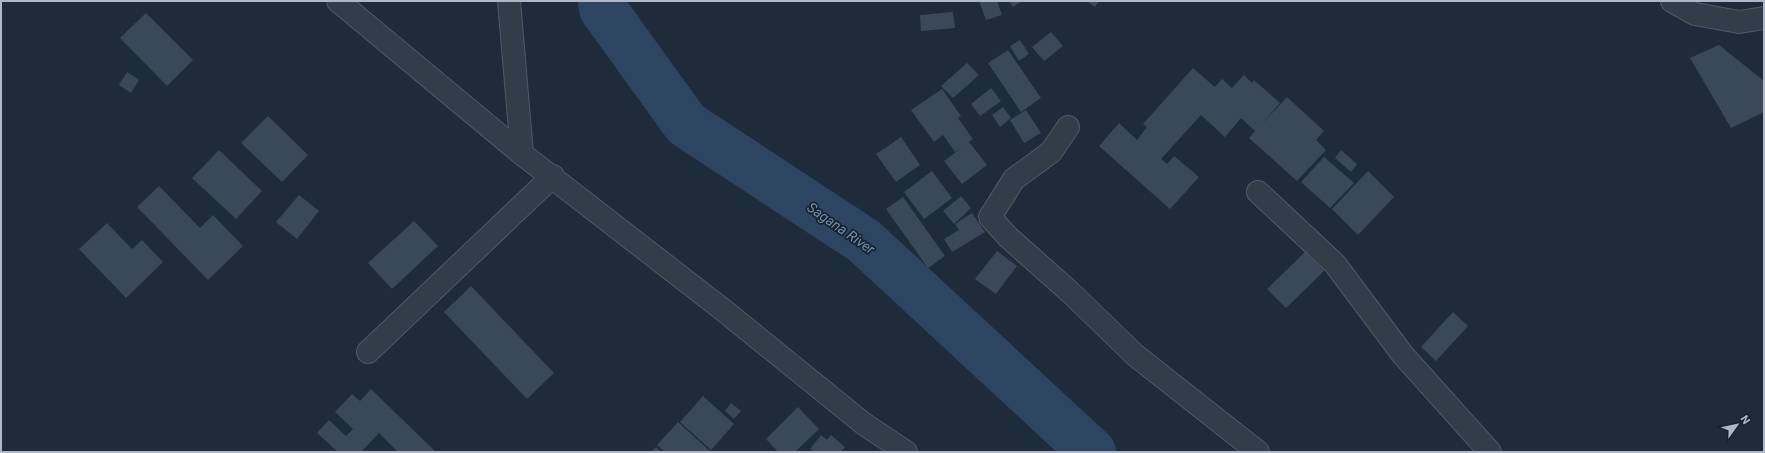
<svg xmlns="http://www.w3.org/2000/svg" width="1765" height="453" font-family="Roboto,sans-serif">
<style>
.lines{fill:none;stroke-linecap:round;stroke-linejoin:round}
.river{stroke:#2e4561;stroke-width:48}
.building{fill:#39495a}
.minor-casing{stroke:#4f5a68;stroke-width:24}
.minor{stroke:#323d4a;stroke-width:22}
.labels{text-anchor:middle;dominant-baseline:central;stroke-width:3.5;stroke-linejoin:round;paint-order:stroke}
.water-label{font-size:14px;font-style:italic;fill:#718fb2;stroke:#17222e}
</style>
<rect width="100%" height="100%" fill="#1e2b3a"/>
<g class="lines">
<path class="river" d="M 602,1 L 603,9 L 686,124 L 864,241 L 1092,452"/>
</g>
<path class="building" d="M 979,1 L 997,1 L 1002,15 L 986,20 Z
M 1009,1 L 1022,1 L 1013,7 Z
M 1087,1 L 1099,1 L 1095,7 Z
M 953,12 L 955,28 L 921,31 L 920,15 Z
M 146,13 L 193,60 L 167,86 L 120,38 Z
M 1051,32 L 1063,46 L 1044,61 L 1032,47 Z
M 1020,40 L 1029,54 L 1019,61 L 1010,46 Z
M 1719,45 L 1764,81 L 1764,112 L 1731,128 L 1690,58 Z
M 1008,50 L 1041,98 L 1021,112 L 988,63 Z
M 967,63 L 979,75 L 953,98 L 941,86 Z
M 1193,68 L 1215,87 L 1222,79 L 1232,88 L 1244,75 L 1252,83 L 1254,80 L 1280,103 L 1259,127 L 1287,97 L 1324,131 L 1316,140 L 1326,150 L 1297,181 L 1249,138 L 1255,131 L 1241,118 L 1225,137 L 1201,115 L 1161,159 L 1167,164 L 1174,156 L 1199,177 L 1170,209 L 1099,146 L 1119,123 L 1137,140 L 1147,127 L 1143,124 Z
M 127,72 L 139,80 L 131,93 L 119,85 Z
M 991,88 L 1001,101 L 980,116 L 971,104 Z
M 942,89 L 961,116 L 958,118 L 973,139 L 969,142 L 987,165 L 962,184 L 944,161 L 963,147 L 955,152 L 943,135 L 934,142 L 911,110 Z
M 1003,107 L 1011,118 L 1000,127 L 992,115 Z
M 1026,110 L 1041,133 L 1024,143 L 1010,120 Z
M 268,116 L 308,155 L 282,182 L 241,143 Z
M 901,137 L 920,165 L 896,182 L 876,154 Z
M 219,150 L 262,191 L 236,219 L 192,178 Z
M 1341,150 L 1357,164 L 1351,172 L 1335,158 Z
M 1324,157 L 1354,183 L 1330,208 L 1301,182 Z
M 932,171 L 952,198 L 924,219 L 904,192 Z
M 1368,171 L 1394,197 L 1358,235 L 1332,209 Z
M 159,186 L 200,228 L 213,215 L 243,246 L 208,280 L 137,207 Z
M 299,195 L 319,211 L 297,239 L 276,222 Z
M 961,196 L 971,208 L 954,224 L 943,211 Z
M 903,197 L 945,256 L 928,268 L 886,209 Z
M 972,213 L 985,232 L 952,252 L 944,239 L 959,230 L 955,224 Z
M 414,221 L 438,246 L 392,289 L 368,263 Z
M 107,223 L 132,249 L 142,240 L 163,262 L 126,298 L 79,249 Z
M 997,251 L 1017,266 L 996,294 L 975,279 Z
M 1305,252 L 1324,271 L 1286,308 L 1267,289 Z
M 471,286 L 554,373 L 527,399 L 444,312 Z
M 1453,312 L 1468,326 L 1436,361 L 1421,347 Z
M 371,389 L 436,452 L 398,452 L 379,433 L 361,452 L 338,452 L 317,433 L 329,420 L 346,436 L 353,429 L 335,412 L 352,394 L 360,401 Z
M 703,396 L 734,424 L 711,450 L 680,422 Z
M 731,403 L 741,411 L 734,419 L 725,411 Z
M 798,407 L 819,429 L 795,452 L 778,452 L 766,439 Z
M 678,422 L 711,452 L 665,452 L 657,445 Z
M 821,435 L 827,440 L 831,435 L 845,447 L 841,452 L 814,452 L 810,449 Z
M 656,447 L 661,452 L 651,452 Z"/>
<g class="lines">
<defs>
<path id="minor" d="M 338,1 L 522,154 L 722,309 L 864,424 L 906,452
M 509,1 L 522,154
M 1672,1 L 1695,14 L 1739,22 L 1764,18
M 1068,127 L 1051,152 L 1014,179 L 990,217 L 1008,237 L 1071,293 L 1135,355 L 1258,452
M 1258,192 L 1335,264 L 1403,355 L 1490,452
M 368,352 L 553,176"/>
</defs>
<use href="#minor" class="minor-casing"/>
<use href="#minor" class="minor"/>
</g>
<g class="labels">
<g class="water-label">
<text transform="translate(841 228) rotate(35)">Sagana River</text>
</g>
</g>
<rect width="1765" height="453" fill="none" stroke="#acb7c7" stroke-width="4"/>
<g transform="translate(1737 425) rotate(57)" stroke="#17222e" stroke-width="3" paint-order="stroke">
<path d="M0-3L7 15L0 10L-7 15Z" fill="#acb7c7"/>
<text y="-6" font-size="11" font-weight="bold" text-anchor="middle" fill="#acb7c7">N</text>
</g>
</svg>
